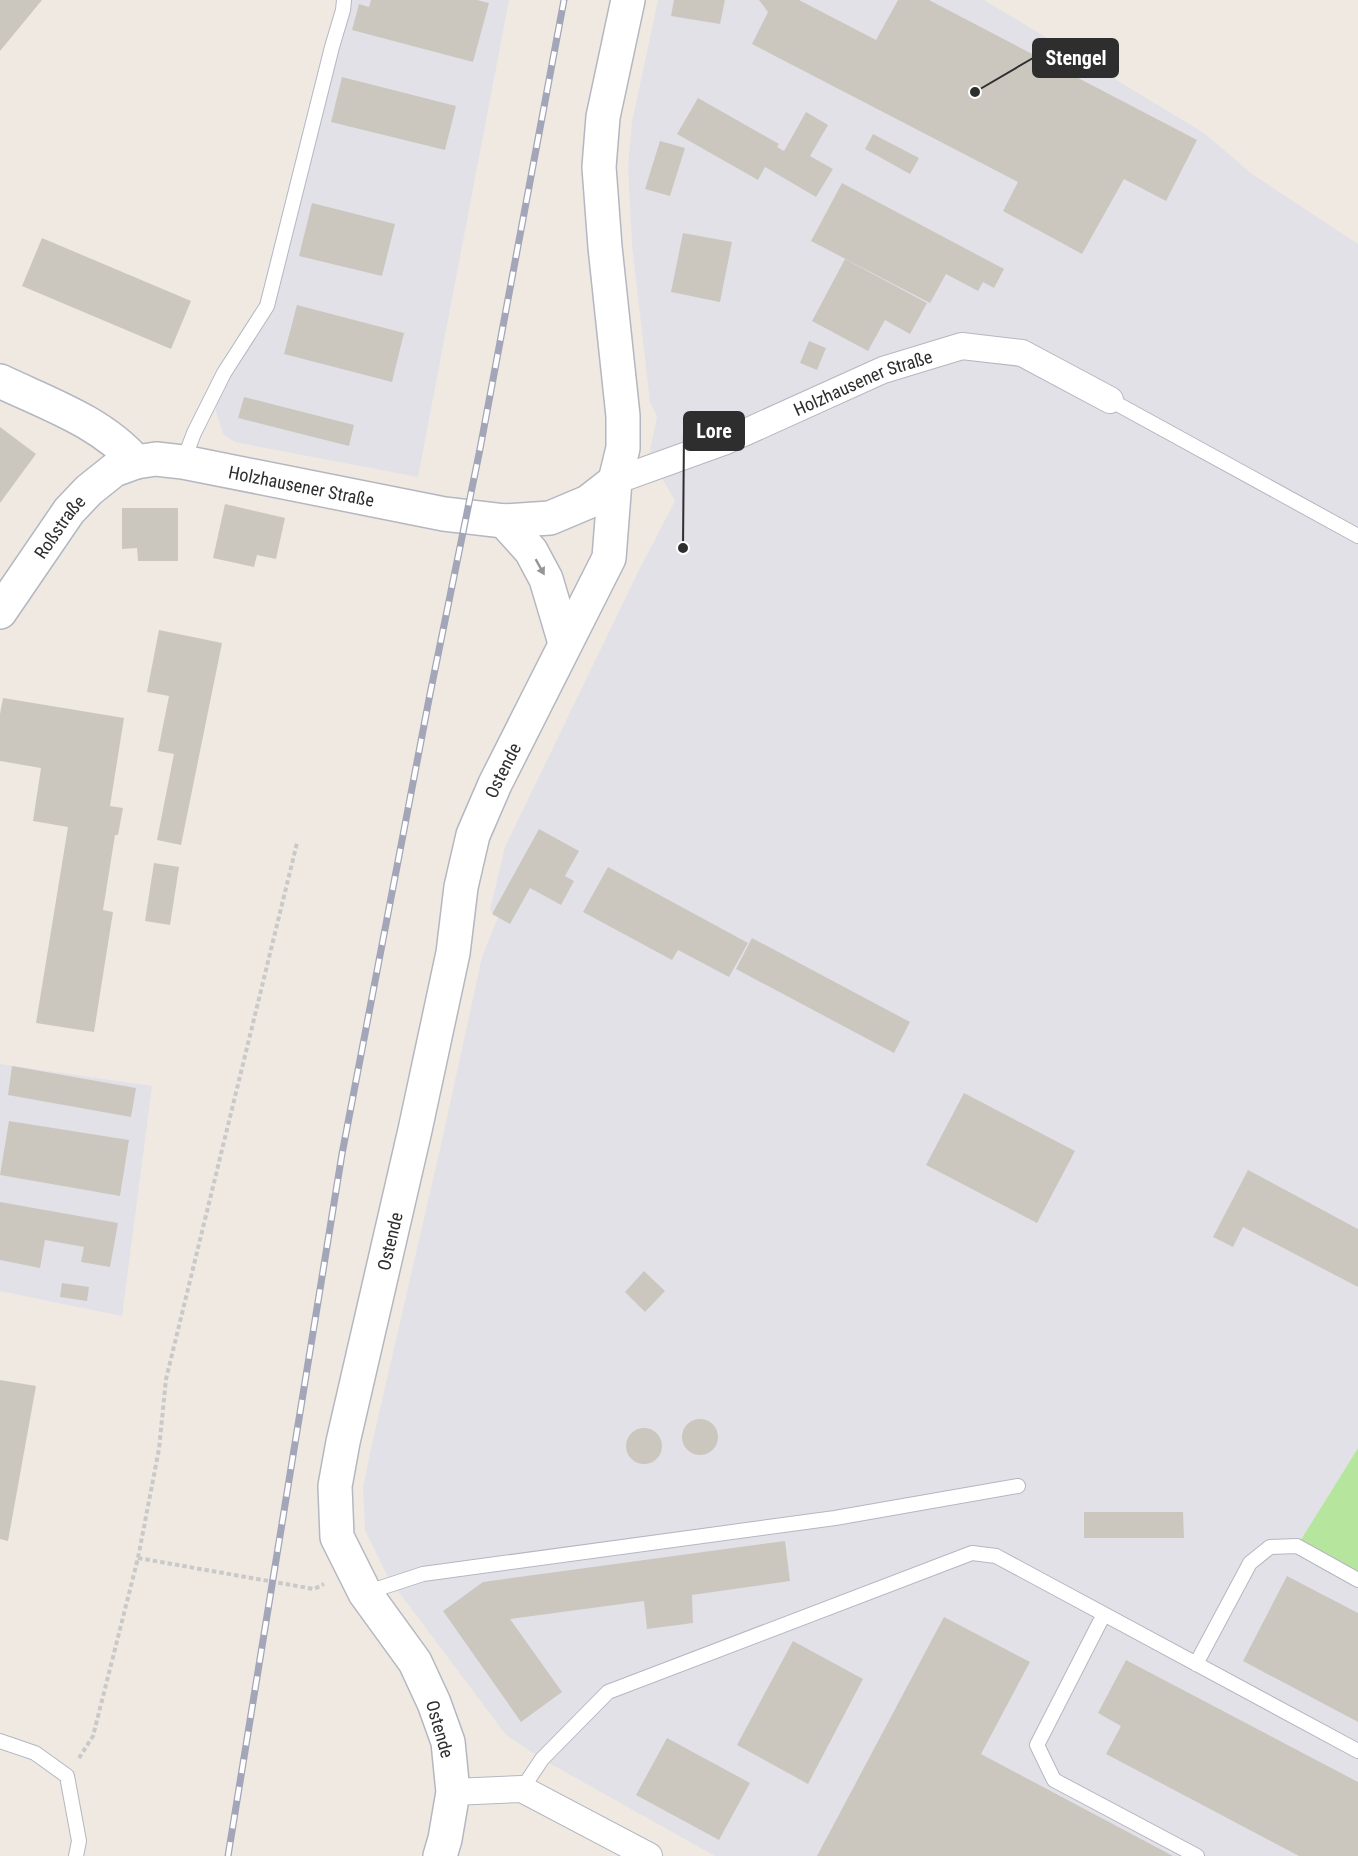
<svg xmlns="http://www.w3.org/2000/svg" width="1358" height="1856" font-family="'Roboto Condensed',sans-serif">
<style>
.industrial{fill:#e3e1e8}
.green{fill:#b6e59e}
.building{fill:#cbc7bf}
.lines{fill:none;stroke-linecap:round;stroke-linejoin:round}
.lane-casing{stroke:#b4b7c1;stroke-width:16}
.street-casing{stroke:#b4b7c1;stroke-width:28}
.secondary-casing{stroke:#b4b7c1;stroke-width:36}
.path{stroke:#c9c9c9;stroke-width:4;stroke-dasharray:4.5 3;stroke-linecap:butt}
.lane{stroke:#fff;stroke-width:14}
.street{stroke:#fff;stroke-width:26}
.secondary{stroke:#fff;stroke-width:33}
.rail-casing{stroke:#a3a6b8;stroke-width:7}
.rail{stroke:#fff;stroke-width:4.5;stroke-dasharray:14;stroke-linecap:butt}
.oneway{fill:#969696}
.labels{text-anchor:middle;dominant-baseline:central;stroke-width:4.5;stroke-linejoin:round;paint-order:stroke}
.street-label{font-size:18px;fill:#2e2e2e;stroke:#fff}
.leader{fill:none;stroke:#2e2e2e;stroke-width:2}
.callout-dot{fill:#2e2e2e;stroke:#fff;stroke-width:2}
.callout{fill:#2e2e2e;stroke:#2e2e2e;stroke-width:2}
.callout-label{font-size:20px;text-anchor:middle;font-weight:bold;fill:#fff}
</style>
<rect width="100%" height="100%" fill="#efe9e1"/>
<path class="industrial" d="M 348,0 L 509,0 L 418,477 L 235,442 L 223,434 L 216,411 L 216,401 L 231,371 L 271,307 Z
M 658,0 L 984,0 L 1204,133 L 1252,174 L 1358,244 L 1358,1448 L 1297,1546 L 1358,1580 L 1358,1856 L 715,1856 L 542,1759 L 506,1735 L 389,1579 L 365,1530 L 363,1488 L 371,1448 L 443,1136 L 482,957 L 498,917 L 490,910 L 505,847 L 639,570 L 675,501 L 649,455 L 657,417 L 650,402 L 632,245 L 628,168 L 632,122 Z
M 0,1064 L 152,1086 L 122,1316 L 0,1291 Z"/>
<path class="green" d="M 1358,1448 L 1358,1578 L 1297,1546 Z"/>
<path class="building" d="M 0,0 L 42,0 L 0,51 Z
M 371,0 L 477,0 L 489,3 L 473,62 L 352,30 L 359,4 L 369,7 Z
M 674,0 L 725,0 L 720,24 L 671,16 Z
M 759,0 L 799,0 L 876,40 L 898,0 L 929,0 L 1197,140 L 1166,201 L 1124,179 L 1082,254 L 1003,211 L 1018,182 L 752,44 L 768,12 Z
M 342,77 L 456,106 L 445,150 L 331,122 Z
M 698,98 L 779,144 L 777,147 L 784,151 L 806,112 L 828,125 L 810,156 L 833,169 L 816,197 L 765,167 L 758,180 L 677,134 Z
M 873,134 L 919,158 L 910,174 L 865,149 Z
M 660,141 L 685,148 L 670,196 L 645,189 Z
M 842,183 L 1004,269 L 994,288 L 983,282 L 978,291 L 946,274 L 930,303 L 811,241 Z
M 312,203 L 395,224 L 382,276 L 299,256 Z
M 683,233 L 732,242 L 720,302 L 671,292 Z
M 42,238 L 191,301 L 171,349 L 22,286 Z
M 845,259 L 927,303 L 910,334 L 885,320 L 868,351 L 812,321 Z
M 297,305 L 404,333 L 392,382 L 284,354 Z
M 809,341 L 826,348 L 817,370 L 800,363 Z
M 244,397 L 354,425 L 349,446 L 238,418 Z
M 0,427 L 36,454 L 0,503 Z
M 225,504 L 285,518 L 276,559 L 257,555 L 254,567 L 213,558 Z
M 122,508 L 178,508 L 178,561 L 138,561 L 137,548 L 122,549 Z
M 159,630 L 222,643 L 181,845 L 157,840 L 174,754 L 158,751 L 169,696 L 147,692 Z
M 3,698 L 124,718 L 110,806 L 123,808 L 118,835 L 115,835 L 103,910 L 113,912 L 94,1032 L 36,1023 L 68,827 L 33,821 L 41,768 L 0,761 L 0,714 Z
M 539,829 L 579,851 L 565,876 L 574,881 L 561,905 L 530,888 L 510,924 L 492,914 Z
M 154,863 L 179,867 L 170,925 L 145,921 Z
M 608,867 L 748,943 L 729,977 L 678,950 L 672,960 L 583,912 Z
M 752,938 L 910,1022 L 894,1053 L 736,969 Z
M 12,1066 L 136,1088 L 131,1117 L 8,1095 Z
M 964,1093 L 1075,1151 L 1037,1223 L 926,1165 Z
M 9,1121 L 129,1140 L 120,1196 L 0,1175 Z
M 1248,1170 L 1358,1229 L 1358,1287 L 1243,1227 L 1233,1247 L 1213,1237 Z
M 0,1202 L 118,1223 L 110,1267 L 81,1262 L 84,1247 L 45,1240 L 40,1268 L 0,1260 Z
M 644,1271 L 665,1291 L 645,1312 L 625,1292 Z
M 62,1283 L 89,1287 L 87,1301 L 60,1297 Z
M 0,1380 L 36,1386 L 8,1541 L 0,1539 Z
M682 1437a18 18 0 1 1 36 0a18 18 0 1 1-36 0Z
M626 1446a18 18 0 1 1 36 0a18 18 0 1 1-36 0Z
M 1084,1512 L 1183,1512 L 1184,1538 L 1084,1538 Z
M 785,1541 L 790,1581 L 692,1595 L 693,1623 L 647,1629 L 644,1601 L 510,1619 L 562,1692 L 521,1722 L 443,1611 L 483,1582 Z
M 1287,1576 L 1358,1613 L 1358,1722 L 1243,1661 Z
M 944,1617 L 1030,1662 L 981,1754 L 1173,1856 L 817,1856 Z
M 793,1641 L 863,1679 L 808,1784 L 737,1745 Z
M 1126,1660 L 1358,1782 L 1358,1856 L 1299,1856 L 1106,1754 L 1121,1726 L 1098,1713 Z
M 667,1738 L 750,1783 L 719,1840 L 636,1795 Z"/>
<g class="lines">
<defs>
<path id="lane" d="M 1110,400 L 1358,536
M 183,462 L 194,433 L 224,373 L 267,306 L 332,47 L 343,10 L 344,0
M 365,1593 L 423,1574 L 835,1518 L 1018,1486
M 1104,1614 L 1037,1745 L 1054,1780 L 1197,1856
M 1196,1664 L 1250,1563 L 1270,1547 L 1297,1546 L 1358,1580
M 0,1741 L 35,1753 L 67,1776 L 79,1841 L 76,1856
M 522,1789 L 542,1759 L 608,1692 L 972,1553 L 996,1556 L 1358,1751"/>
<g id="street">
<path id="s1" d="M 615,481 L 726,441 L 883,370 L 962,346 L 1022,353 L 1110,400"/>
<path d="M 453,1792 L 522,1789 L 649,1856"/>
</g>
<g id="secondary">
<path d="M 0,381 C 46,403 102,422 136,462"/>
<path d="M 504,521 L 531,551 L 546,579 L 565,643"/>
<path id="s2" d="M 0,612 L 69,511 L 89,490 L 114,470 L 136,462 L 156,459 L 183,462 L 444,514 L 504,521 L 550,518 L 588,502 L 615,481"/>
<path id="s3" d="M 440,1856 L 445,1839 L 453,1792 L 448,1742 L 434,1703 L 415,1662 L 365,1593 L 337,1537 L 335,1486 L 343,1442 L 415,1130 L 453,953 L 461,887 L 473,835 L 495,784 L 609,558 L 615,481 L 623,448 L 623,416 L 605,247 L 599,167 L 603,117 L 628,0"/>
</g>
</defs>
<use href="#lane" class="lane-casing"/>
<use href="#street" class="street-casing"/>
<use href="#secondary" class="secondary-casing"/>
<path class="path" d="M 138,1558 L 314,1589 L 324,1584
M 79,1758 L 93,1736 L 138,1558 L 159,1449 L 166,1379 L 297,843"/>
<use href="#lane" class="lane"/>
<use href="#street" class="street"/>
<use href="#secondary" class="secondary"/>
<defs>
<path id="rail" d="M 228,1856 L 342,1154 L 430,694 L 480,449 L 564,0"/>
</defs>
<use href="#rail" class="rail-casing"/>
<use href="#rail" class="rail"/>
</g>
<defs><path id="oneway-solid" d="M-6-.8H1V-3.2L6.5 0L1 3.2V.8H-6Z" transform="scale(1.5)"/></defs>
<use class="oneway" href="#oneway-solid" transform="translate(540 567) rotate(61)"/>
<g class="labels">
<g class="street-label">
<text stroke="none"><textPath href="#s1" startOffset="267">Holzhausener Straße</textPath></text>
<text stroke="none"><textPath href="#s2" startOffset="375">Holzhausener Straße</textPath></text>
<text stroke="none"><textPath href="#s2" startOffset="104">Roßstraße</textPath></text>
<text stroke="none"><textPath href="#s3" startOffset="1138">Ostende</textPath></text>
<text stroke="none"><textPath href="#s3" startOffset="652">Ostende</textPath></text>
<text transform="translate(440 1729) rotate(74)">Ostende</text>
</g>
</g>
<path class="leader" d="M975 92L1033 58M683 548L684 431"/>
<g class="callout-dot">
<circle cx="975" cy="92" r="6"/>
<circle cx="683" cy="548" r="6"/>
</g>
<g class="callout">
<rect x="1033" y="39" width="85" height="38" rx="6"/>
<rect x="684" y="412" width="60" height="38" rx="6"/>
</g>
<g class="callout-label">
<text x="1076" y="65">Stengel</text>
<text x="714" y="438">Lore</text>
</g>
</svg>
